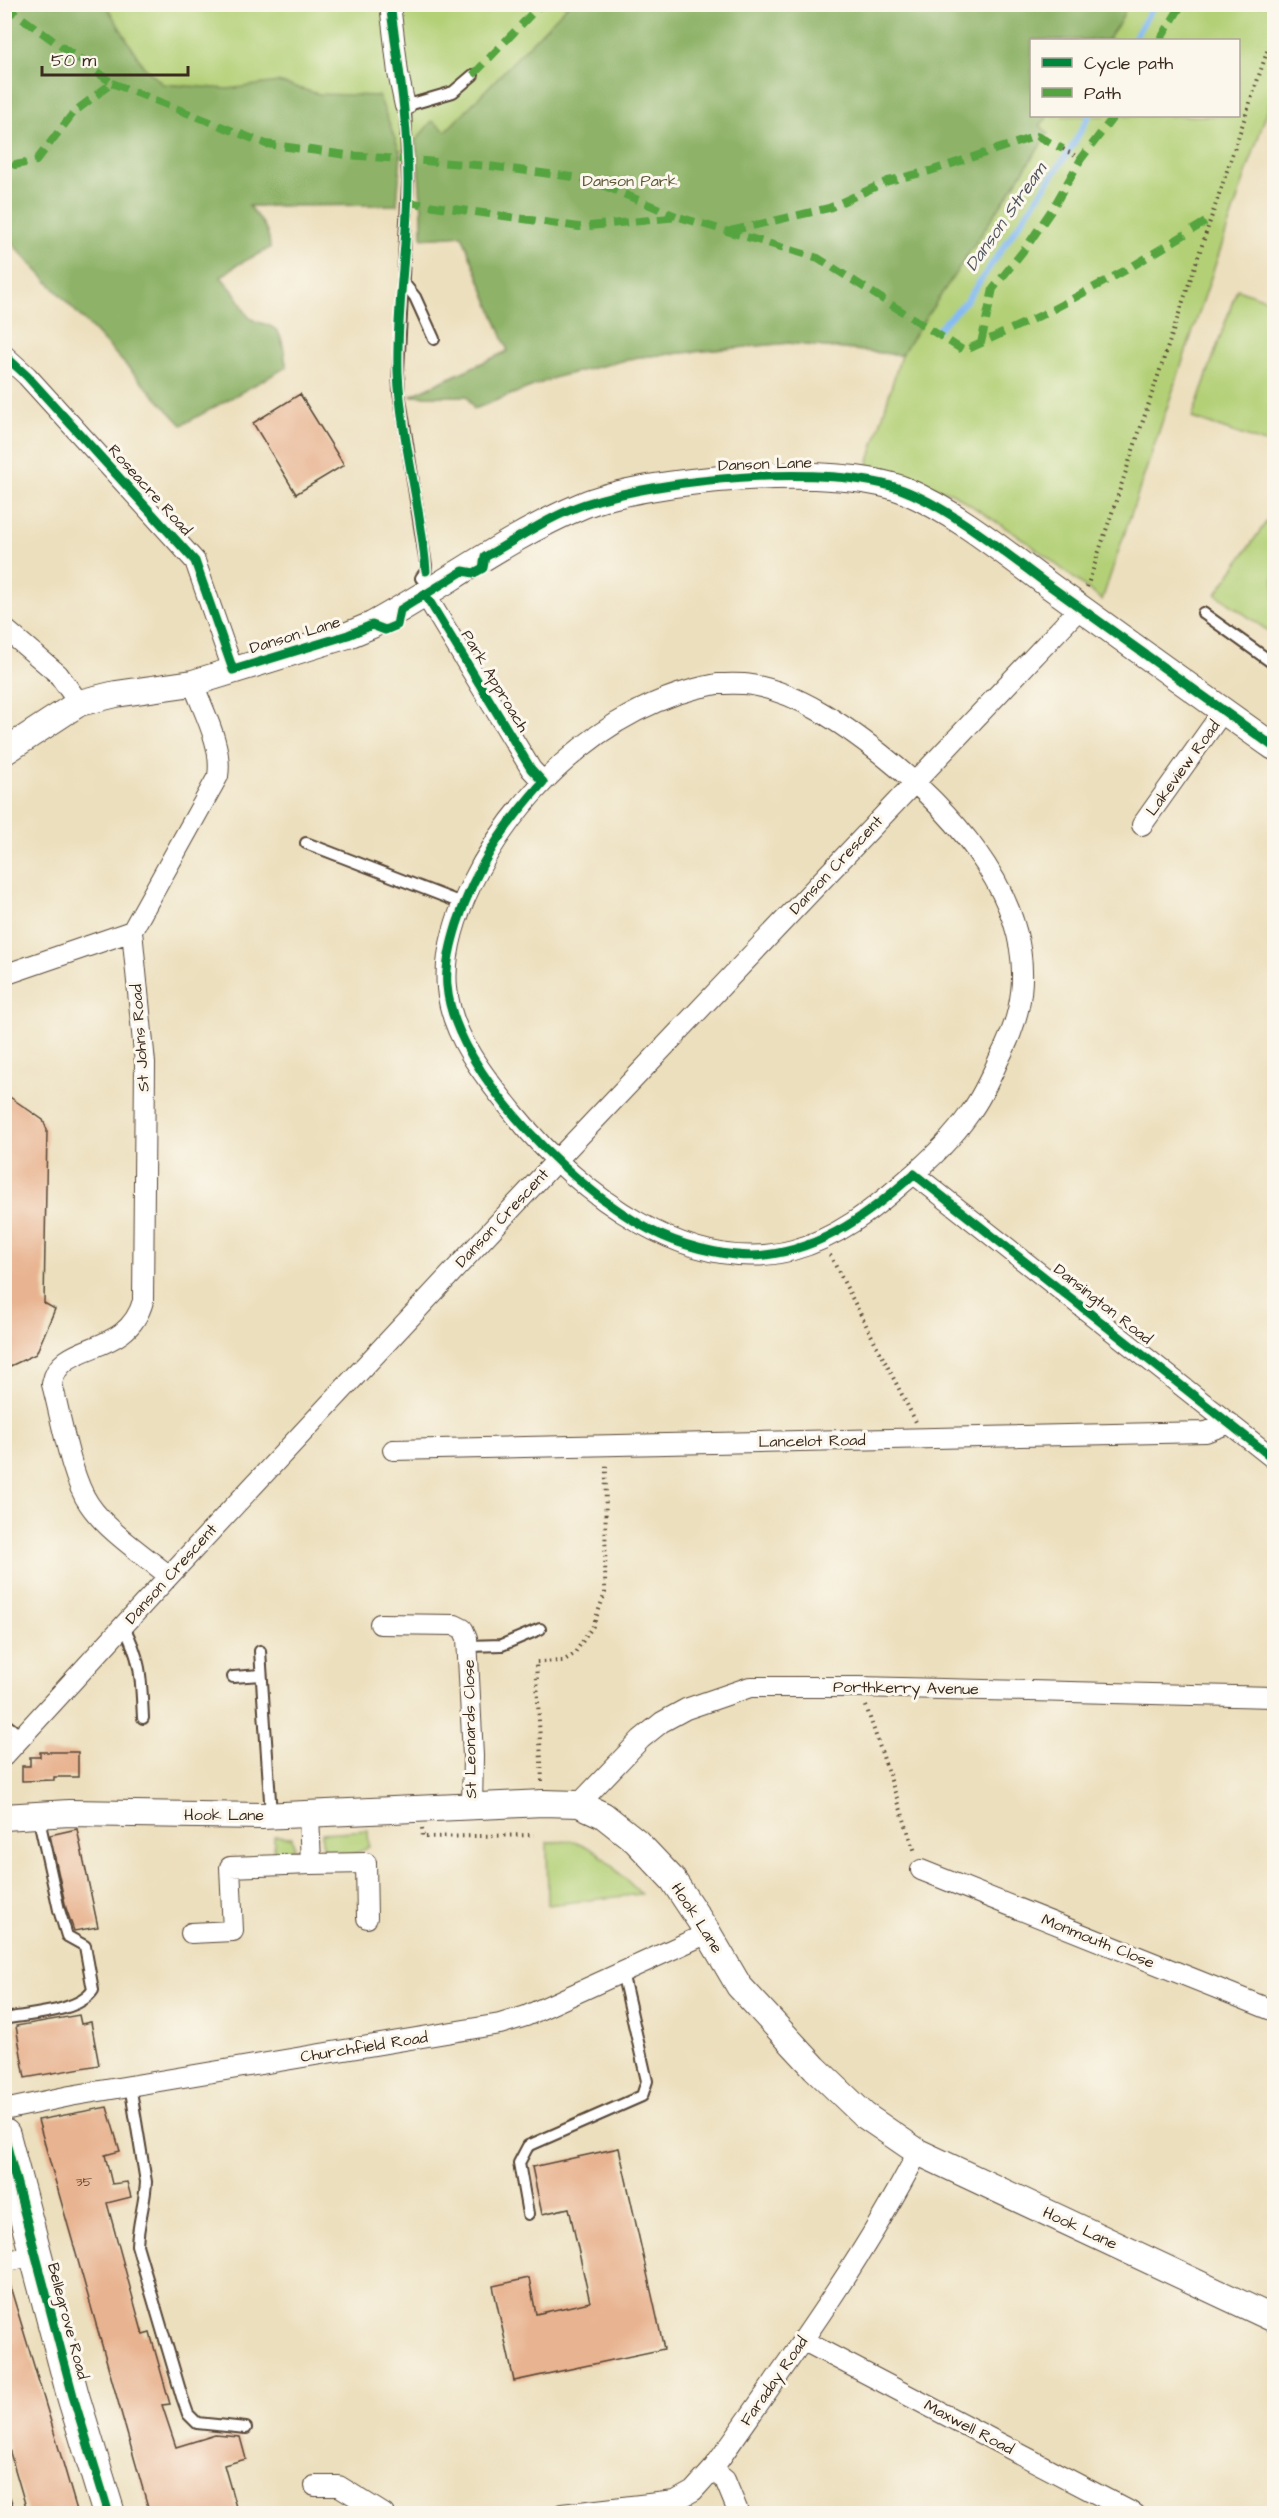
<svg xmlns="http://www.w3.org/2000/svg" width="1279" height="2518" font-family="'Architects Daughter',sans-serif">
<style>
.green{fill:#b3d077;stroke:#777d4a;stroke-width:1.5;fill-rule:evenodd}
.forest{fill:#8eb268;stroke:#646e43;stroke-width:1.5}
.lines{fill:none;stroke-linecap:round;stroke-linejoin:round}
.stream{stroke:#84baf3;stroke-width:6}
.building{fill:#e8b390}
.service-casing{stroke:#564536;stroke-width:14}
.minor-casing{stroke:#564536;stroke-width:22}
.tertiary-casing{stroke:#564536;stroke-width:28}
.primary-casing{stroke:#564536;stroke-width:34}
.path{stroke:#564536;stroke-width:4;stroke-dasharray:1.5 4.5;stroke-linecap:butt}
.service{stroke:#fff;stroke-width:10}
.minor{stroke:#fff;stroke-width:20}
.tertiary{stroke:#fff;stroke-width:26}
.primary{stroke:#fff;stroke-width:32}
.quiet{stroke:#54a441;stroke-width:8;stroke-dasharray:15 8;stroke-linecap:butt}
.cycleway-casing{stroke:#fbf7ec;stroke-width:13}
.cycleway{stroke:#00873e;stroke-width:9}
.labels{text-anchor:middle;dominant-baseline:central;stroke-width:6;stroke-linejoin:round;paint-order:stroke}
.number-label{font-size:14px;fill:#664c3a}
.park-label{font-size:16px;fill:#595434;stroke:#fbf7ec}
.street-label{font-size:16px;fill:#3b2a1e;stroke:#fbf7ec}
.water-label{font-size:18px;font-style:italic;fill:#51555e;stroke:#fbf7ec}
</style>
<rect width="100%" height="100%" fill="#fbf7ec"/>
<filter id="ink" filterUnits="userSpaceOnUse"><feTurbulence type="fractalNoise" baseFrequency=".0167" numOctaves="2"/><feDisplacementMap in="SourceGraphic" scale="12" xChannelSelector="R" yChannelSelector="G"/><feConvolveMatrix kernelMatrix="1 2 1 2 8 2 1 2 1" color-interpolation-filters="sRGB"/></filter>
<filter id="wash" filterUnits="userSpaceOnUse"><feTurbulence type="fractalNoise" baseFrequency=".008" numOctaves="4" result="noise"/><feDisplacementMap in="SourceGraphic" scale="24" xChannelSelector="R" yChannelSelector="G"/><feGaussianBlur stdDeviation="1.35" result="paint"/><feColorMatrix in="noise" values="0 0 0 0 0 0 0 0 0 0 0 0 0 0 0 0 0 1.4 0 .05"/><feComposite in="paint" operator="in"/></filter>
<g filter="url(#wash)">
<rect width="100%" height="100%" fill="#ecdfbd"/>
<path class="green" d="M 4,5 L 1274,5 L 1274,91 L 1102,600 L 1026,541 L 952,493 L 867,468 L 901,355 L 788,343 L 638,357 L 556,377 L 474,409 L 467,396 L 410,396 L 508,351 L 462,235 L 422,238 L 422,211 L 418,151 L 411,148 L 398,151 L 397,205 L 248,206 ZM 1032,40 L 1238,40 L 1238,116 L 1032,116 Z
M 1237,289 L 1274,302 L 1274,446 L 1192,418 Z
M 1274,511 L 1274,635 L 1216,594 Z
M 368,1830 L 369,1847 C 350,1857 343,1859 322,1848 L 322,1833 Z
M 274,1836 L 292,1837 L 294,1847 L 288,1853 L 274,1854 Z
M 574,1841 L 596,1851 L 641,1894 L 548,1905 L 547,1842 Z"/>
<path class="forest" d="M 5,4 L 106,5 L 143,66 L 163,84 L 228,89 L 278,82 L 319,94 L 379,96 L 401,155 L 397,205 L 249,206 C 261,222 269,226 270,248 L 237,265 L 221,277 C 226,283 232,289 236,295 C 241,301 243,310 248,316 C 256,325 270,322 277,331 C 285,341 283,356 287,367 L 182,425 L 5,236 Z
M 568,5 L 568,4 L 1127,5 L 1120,22 L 1107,40 L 1032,40 L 1032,116 L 1049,116 L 1040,125 L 1048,134 L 901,355 L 789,343 L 638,357 L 556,377 L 474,409 L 467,396 L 410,396 L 508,351 L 462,235 L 422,238 L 422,211 L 416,140 L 432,121 L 446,131 Z"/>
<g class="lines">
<path class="stream" d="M 1133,40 L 1155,4
M 938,329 L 967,300 L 1070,150 L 1089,116"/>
</g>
<g id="blocks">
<path class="building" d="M 300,394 L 344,465 L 296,494 L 253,423 Z
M 4,1093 L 43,1120 L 47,1130 L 44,1303 L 55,1309 L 36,1354 L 4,1369 Z
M 40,1752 L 78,1752 L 78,1777 L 54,1777 L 54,1780 L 22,1781 L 22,1766 L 30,1766 L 30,1757 L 40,1757 Z
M 77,1829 L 98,1927 L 74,1931 L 66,1908 L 50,1835 Z
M 79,2015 L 81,2024 L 91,2022 L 99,2065 L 25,2078 L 16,2026 Z
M 107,2107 L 120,2151 L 105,2155 L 112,2184 L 127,2182 L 131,2197 L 107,2203 L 143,2335 L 150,2333 L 170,2404 L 162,2405 L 176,2447 L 215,2435 L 240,2437 L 246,2459 L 224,2465 L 238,2514 L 150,2514 L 38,2120 Z
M 619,2148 L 664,2349 L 514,2381 L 493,2286 L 529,2278 L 536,2314 L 590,2302 L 569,2208 L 542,2214 L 532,2167 Z
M 9,2283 L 51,2422 L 78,2514 L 28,2514 L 4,2432 L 4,2284 Z"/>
</g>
</g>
<g filter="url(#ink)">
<use href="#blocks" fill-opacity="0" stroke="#564536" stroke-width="1.5"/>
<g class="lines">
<defs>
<path id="service" d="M 403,282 L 415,297 L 434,339
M 421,578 L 426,571 L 426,565 L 399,392 L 398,372 L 408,182 L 405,106 L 453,92 L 473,75
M 1203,613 L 1274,664
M 306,843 L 464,904
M 124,1627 C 142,1661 141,1680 143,1718
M 468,1646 L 502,1645 L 540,1629
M 260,1651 L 271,1815
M 233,1677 L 261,1675
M 4,1723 L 22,1737
M 4,2019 C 30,2014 79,2012 93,1990 L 85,1946 L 67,1936 L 59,1910 L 38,1815
M 130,2085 L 146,2182 C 145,2203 138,2223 137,2245 L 182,2397 L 188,2414 L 197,2423 L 246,2428
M 528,2214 L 519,2163 L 528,2146 L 642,2096 L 647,2081 L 622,1972
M 4,2499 L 9,2514"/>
<path id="minor" d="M 390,4 L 398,73 L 405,106
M 4,355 L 27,376 L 195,561 L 233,670
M 425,594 L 531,769 L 543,782
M 4,628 L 58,674 L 79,703
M 717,684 C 728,684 741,683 752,685 C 799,693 844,725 881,754 C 955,813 1042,907 1018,1010 C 1014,1027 1007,1044 999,1059 C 991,1077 982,1097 970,1113 C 952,1139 928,1162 904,1182 C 871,1211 837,1238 793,1250 C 689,1278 578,1193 517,1117 C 487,1080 451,1037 447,988 C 441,922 490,841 533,793 C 582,739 644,697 717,684 Z
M 1142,825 L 1223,711
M 4,975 L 132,931
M 914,1174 L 1274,1459
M 393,1450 L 1206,1432 L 1230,1423
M 169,1576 C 144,1555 107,1531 89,1504 C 71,1478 61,1417 52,1384 C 60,1338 127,1359 143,1301 L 145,1063 L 132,931 L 218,776 C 223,746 203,711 193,683
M 380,1624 L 455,1625 L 463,1629 L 467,1638 L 473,1756 L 472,1807
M 4,1756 L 169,1576 L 557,1160 L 1080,608
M 579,1804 L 641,1739 L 662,1722 L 686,1709 L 750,1687 L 859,1687 L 1274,1697
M 311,1864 L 366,1863 L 367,1918
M 921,1870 L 1274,2011
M 191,1933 L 233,1931 L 230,1867 L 311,1864 L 309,1814
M 4,2110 L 70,2096 L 500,2024 L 526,2016 L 708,1933
M 4,2262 L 35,2255
M 802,2340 L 1135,2514
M 712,2470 L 725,2480 L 739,2514
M 315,2486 L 339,2486 L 384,2514
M 562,2514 L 675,2501 L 693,2491 L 712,2470 C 784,2367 860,2265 918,2152"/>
<path id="tertiary" d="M 4,752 L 79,703 L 116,694 L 193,683 L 348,635 L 372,625 C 442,587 507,537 581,506 C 646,478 839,463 904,490 C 957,513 1004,552 1050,586 C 1125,640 1199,694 1274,747
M 4,1817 L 69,1813 L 262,1816 L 543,1803 L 579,1804 L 603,1815 L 636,1841 L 673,1880 L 708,1933 L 739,1986 L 815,2068 L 864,2115 L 918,2152 L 1274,2319"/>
<path id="primary" d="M 4,2135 L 73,2396 L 109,2514"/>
</defs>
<use href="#service" class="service-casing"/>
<use href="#minor" class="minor-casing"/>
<use href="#tertiary" class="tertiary-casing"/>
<use href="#primary" class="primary-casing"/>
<path class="path" d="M 1063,149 L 1081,159
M 1087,587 L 1274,31
M 830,1255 L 916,1422
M 866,1706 L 915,1852
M 542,1781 L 536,1662 L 563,1661 L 574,1654 L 593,1626 L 605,1593 L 606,1463
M 422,1828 L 423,1837 L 534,1835"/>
<use href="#service" class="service"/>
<use href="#minor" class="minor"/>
<use href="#tertiary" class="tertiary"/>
<use href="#primary" class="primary"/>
<path class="quiet" d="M 4,5 L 112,83 L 74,112 L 36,161 L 15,165 L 4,157
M 1160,40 L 1182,4
M 473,75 L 541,4
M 112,83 L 266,144 L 347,155 L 489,166 L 588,179 L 676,216
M 407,202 L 579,227 L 679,217 L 818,258 L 964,351 L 1048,312 L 1126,270 L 1212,218
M 730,231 L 829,208 L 888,181 L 930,171 L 1037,136 L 1063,149
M 981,343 L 993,289 L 1027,246 L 1053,208 L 1081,159 L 1114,116"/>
<defs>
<path id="cycleway" d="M 390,4 C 398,63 408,121 408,181 C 408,245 396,309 398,372 C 401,439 421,504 426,571
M 4,355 L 27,376 L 195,561 L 233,670 L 348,635 L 372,625 L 385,630 L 397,625 L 400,610 L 463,571 L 474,573 L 483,568 L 485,557 C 517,539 550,516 585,504 C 660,479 829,462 903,490 C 948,507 1003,551 1043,581 C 1120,636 1197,692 1274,747
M 425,594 L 531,769 L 543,782 C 503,827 476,866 457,924 C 451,943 445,966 447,986 C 454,1074 585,1202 663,1236 C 690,1248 736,1259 765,1255 C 825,1248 870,1213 914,1174 L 1274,1459
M 4,2135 L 73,2396 L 109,2514"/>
</defs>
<use href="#cycleway" class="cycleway-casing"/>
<use href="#cycleway" class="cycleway"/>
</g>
</g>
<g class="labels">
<g class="number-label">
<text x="84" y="2182">35</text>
</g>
<g class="park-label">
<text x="630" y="181">Danson Park</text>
</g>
<g class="street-label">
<text transform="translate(765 464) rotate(-2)">Danson Lane</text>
<text transform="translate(150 490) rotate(48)">Roseacre Road</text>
<text transform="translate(295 635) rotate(-17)">Danson Lane</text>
<text transform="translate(495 681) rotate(59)">Park Approach</text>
<text transform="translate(1183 768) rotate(-54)">Lakeview Road</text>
<text transform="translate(836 865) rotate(-47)">Danson Crescent</text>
<text transform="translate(140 1038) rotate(-94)">St Johns Road</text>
<text transform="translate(502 1218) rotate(-47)">Danson Crescent</text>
<text transform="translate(1103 1304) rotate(38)">Dansington Road</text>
<text transform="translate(812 1441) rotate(-1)">Lancelot Road</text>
<text transform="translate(171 1574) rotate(-48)">Danson Crescent</text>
<text transform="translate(906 1688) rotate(1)">Porthkerry Avenue</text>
<text transform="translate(470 1729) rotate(-91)">St Leonards Close</text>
<text x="224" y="1815">Hook Lane</text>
<text transform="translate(697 1918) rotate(57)">Hook Lane</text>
<text transform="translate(1098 1941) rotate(22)">Monmouth Close</text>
<text transform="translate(364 2047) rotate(-9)">Churchfield Road</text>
<text transform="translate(1080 2228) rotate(25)">Hook Lane</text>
<text transform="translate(68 2321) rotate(75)">Bellegrove Road</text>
<text transform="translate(774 2381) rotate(-55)">Faraday Road</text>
<text transform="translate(969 2427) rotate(28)">Maxwell Road</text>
</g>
<g class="water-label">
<text transform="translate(1006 217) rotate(-55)">Danson Stream</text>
</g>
</g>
<rect width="1279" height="2518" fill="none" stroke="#fbf7ec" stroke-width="24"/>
<rect x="1030" y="39" width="210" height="78" fill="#fbf7ec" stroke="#aea59a" stroke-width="1.5"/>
<rect x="1042" y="58" width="30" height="9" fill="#00873e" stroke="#aea59a" stroke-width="1.5"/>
<text x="1084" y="69" font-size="18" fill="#3b2a1e">Cycle path</text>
<rect x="1042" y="88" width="30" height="9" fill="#54a441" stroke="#aea59a" stroke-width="1.5"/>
<text x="1084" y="99" font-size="18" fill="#3b2a1e">Path</text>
<path d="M42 66v9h146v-9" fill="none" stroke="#3b2a1e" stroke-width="3"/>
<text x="51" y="66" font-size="18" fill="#3b2a1e" stroke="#fbf7ec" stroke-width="4.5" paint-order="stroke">50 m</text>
</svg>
